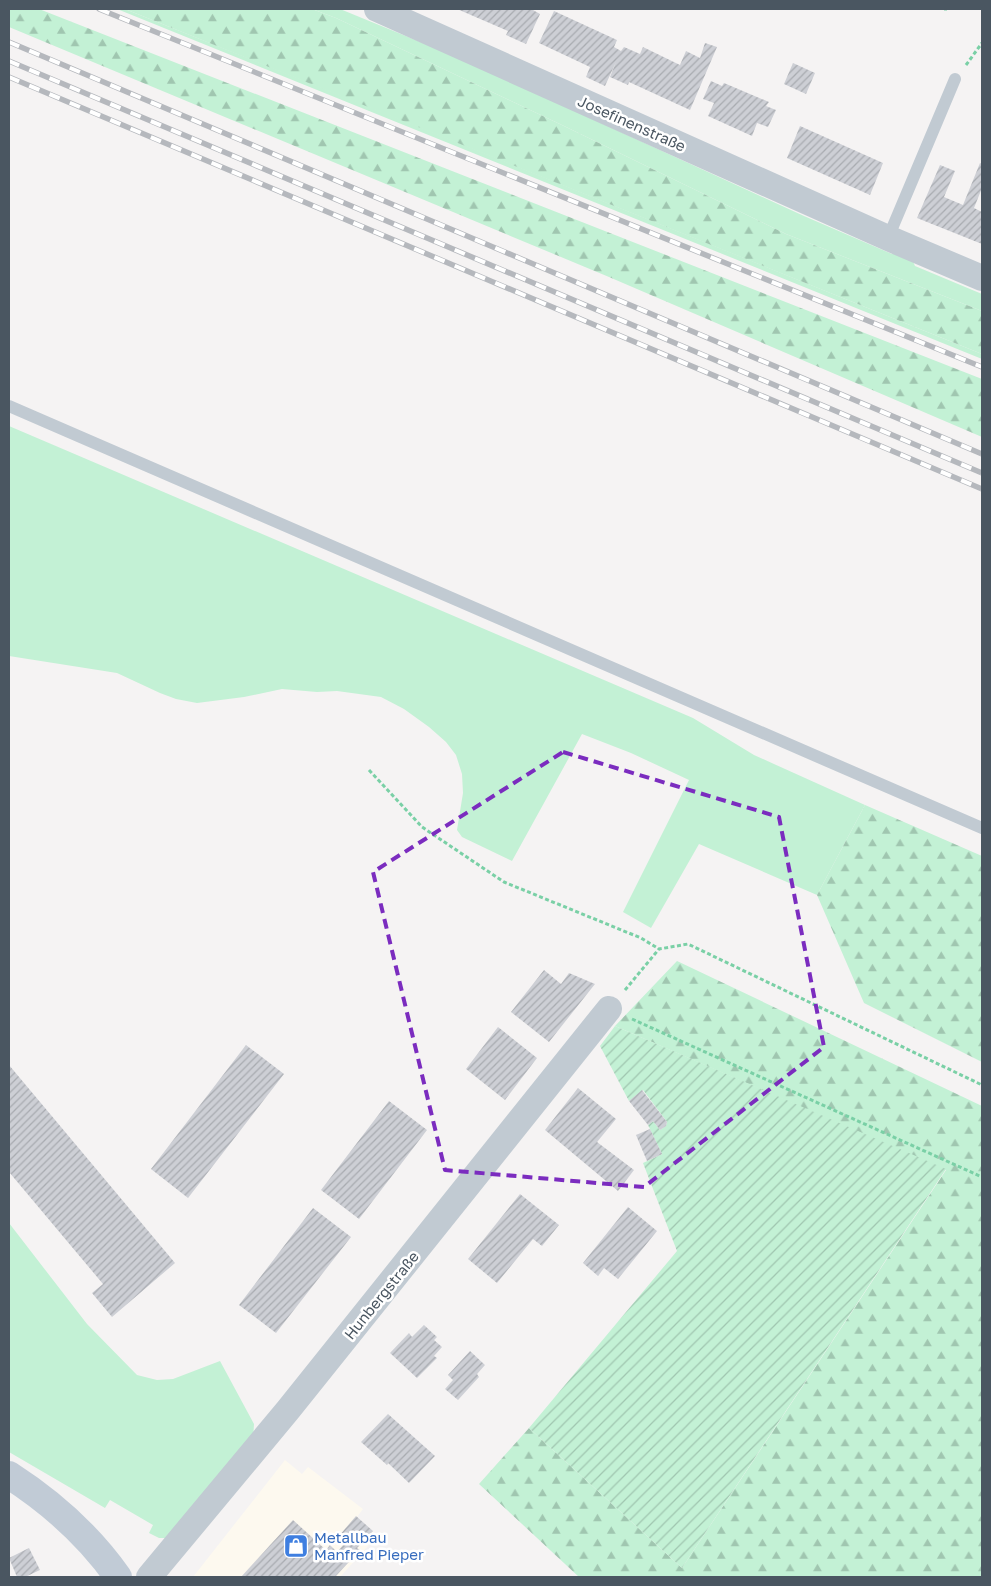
<svg xmlns="http://www.w3.org/2000/svg" width="991" height="1586" font-family="'Golos Text',sans-serif">
<style>
.commercial{fill:#fdf9ef}
.grass{fill:#c3f1d5}
.forest{fill:url(#forest-firs)}
.garden{fill:url(#garden-furrows)}
.building{fill:url(#building-hatch)}
.lines{fill:none;stroke-linecap:round;stroke-linejoin:round}
.path{stroke:#7ad0a6;stroke-width:3;stroke-dasharray:4 2.5;stroke-linecap:butt}
.service{stroke:#c1cad2;stroke-width:12}
.minor{stroke:#c1cad2;stroke-width:26}
.secondary{stroke:#c1cbd6;stroke-width:28}
.rail-casing{stroke:#b5b8bd;stroke-width:5.5}
.rail{stroke:#fff;stroke-width:4;stroke-dasharray:11;stroke-linecap:butt}
.marked{fill:none;stroke:#7b2cbf;stroke-width:4;stroke-dasharray:10 6;stroke-linejoin:round}
.labels{text-anchor:middle;dominant-baseline:central;stroke-width:5;stroke-linejoin:round;paint-order:stroke}
.street-label{font-size:15px;fill:#4a5661;stroke:#fff}
.shop-label{font-size:15px;fill:#366cbe;stroke:#fff;text-anchor:start}
</style>
<defs>
<pattern id="forest-firs" width="22" height="20" patternUnits="userSpaceOnUse" patternTransform="scale(1.25)"><rect width="22" height="20" fill="#c3f1d5"/><path d="M5 1l3.5 6h-7zM16 11l3.5 6h-7z" fill="#a0c6b0"/></pattern>
<pattern id="garden-furrows" width="10" height="10" patternUnits="userSpaceOnUse" patternTransform="scale(1.25)"><rect width="10" height="10" fill="#c3f1d5"/><path d="M-1 1l2-2M0 10L10 0M9 11l2-2" fill="none" stroke="#a0c6b0"/></pattern>
<pattern id="building-hatch" width="6" height="6" patternUnits="userSpaceOnUse" patternTransform="scale(1.25)"><rect width="6" height="6" fill="#cdcfd5"/><path d="M-1 1l2-2M0 6l6-6M5 7l2-2" fill="none" stroke="#a8abb0"/></pattern>
</defs>
<rect width="100%" height="100%" fill="#f5f3f3"/>
<path class="commercial" d="M 285,1460 L 302,1474 L 308,1467 L 363,1509 L 357,1517 L 377,1536 L 340,1577 L 193,1577 Z"/>
<path class="grass" d="M 117,9 L 125,9 C 411,123 697,239 982,354 L 982,359 Z
M 312,9 L 340,9 L 457,57 L 804,216 L 892,254 L 900,251 L 910,255 L 915,266 L 982,294 L 982,311 L 786,234 L 564,126 L 336,18 Z
M 9,426 L 693,718 L 754,755 L 865,805 L 817,895 L 699,844 L 651,928 L 623,912 L 689,780 L 631,753 L 582,734 L 512,861 L 462,837 L 457,830 L 463,793 L 462,774 L 456,755 L 446,742 L 429,727 L 404,709 L 381,697 L 337,691 L 317,692 L 282,689 L 244,697 L 197,703 L 176,699 L 160,693 L 117,673 L 9,656 Z
M 9,1223 L 87,1324 L 137,1375 L 157,1380 L 173,1379 L 220,1361 L 254,1424 L 253,1440 L 169,1538 L 159,1538 L 149,1533 L 153,1525 L 110,1500 L 105,1508 L 9,1452 Z"/>
<path class="forest" d="M 9,9 L 39,9 L 982,379 L 982,437 L 609,277 L 9,27 Z
M 125,9 L 312,9 L 336,18 L 564,126 L 786,234 L 982,311 L 982,354 Z
M 865,805 L 982,856 L 982,1062 L 864,1003 L 817,895 Z
M 677,961 L 982,1106 L 982,1577 L 579,1577 L 479,1484 L 529,1428 L 682,1568 L 946,1170 L 615,1026 Z"/>
<path class="garden" d="M 615,1026 L 946,1169 L 682,1568 L 529,1428 L 677,1251 L 643,1163 L 662,1154 L 648,1125 L 653,1121 L 660,1130 L 666,1126 L 667,1122 L 643,1090 L 629,1101 L 600,1046 Z"/>
<path class="building" d="M 457,9 L 534,9 L 533,10 L 540,14 L 526,44 L 506,35 L 508,31 Z
M 554,11 L 617,40 L 614,47 L 621,51 L 624,47 L 640,54 L 643,47 L 680,65 L 686,51 L 700,58 L 705,43 L 717,47 L 690,110 L 629,82 L 628,85 L 610,77 L 616,62 L 605,86 L 586,77 L 590,67 L 539,43 Z
M 793,63 L 815,73 L 806,94 L 784,84 Z
M 711,81 L 722,86 L 724,83 L 769,102 L 766,106 L 776,110 L 768,127 L 757,123 L 752,136 L 708,116 L 714,103 L 703,99 Z
M 800,126 L 883,163 L 870,195 L 787,158 Z
M 980,163 L 982,164 L 982,188 L 974,208 L 982,212 L 982,244 L 917,218 L 940,165 L 955,171 L 944,197 L 963,205 Z
M 544,970 L 561,984 L 569,973 L 595,984 L 549,1042 L 511,1012 Z
M 498,1027 L 537,1058 L 505,1100 L 466,1069 Z
M 246,1045 L 284,1074 L 188,1198 L 151,1169 Z
M 9,1065 L 175,1263 L 112,1317 L 92,1293 L 103,1284 L 9,1172 Z
M 578,1088 L 616,1119 L 597,1142 L 634,1170 L 618,1191 L 545,1130 Z
M 642,1090 L 667,1122 L 666,1126 L 660,1130 L 653,1121 L 648,1125 L 629,1101 Z
M 389,1101 L 427,1130 L 359,1219 L 321,1190 Z
M 650,1129 L 662,1154 L 647,1161 L 636,1135 Z
M 520,1194 L 559,1225 L 542,1246 L 533,1239 L 497,1283 L 468,1259 Z
M 628,1207 L 657,1231 L 618,1279 L 604,1268 L 598,1276 L 583,1263 Z
M 313,1208 L 351,1237 L 276,1333 L 239,1305 Z
M 424,1325 L 437,1337 L 434,1340 L 442,1347 L 434,1356 L 437,1358 L 417,1378 L 390,1353 L 409,1333 L 412,1337 Z
M 470,1351 L 485,1365 L 477,1374 L 479,1377 L 458,1400 L 445,1389 L 453,1380 L 448,1375 Z
M 388,1414 L 435,1456 L 409,1483 L 388,1463 L 387,1465 L 361,1442 Z
M 356,1516 L 373,1531 L 357,1548 L 360,1550 L 335,1577 L 241,1577 L 293,1520 L 326,1550 L 330,1545 L 337,1552 L 345,1543 L 338,1537 Z
M 29,1548 L 40,1570 L 25,1577 L 17,1577 L 9,1558 Z"/>
<g class="lines">
<path class="path" d="M 944,9 L 947,9
M 966,65 L 982,43
M 369,770 L 422,827 L 504,882 L 641,938 L 659,949
M 625,990 L 659,949 L 688,944 L 982,1085
M 632,1019 L 982,1177"/>
<path class="service" d="M 888,238 L 955,79
M 9,406 L 982,828"/>
<path class="minor" d="M 377,9 L 888,238 L 982,278
M 149,1577 L 288,1410 L 609,1009"/>
<path class="secondary" d="M 9,1475 C 51,1502 89,1536 118,1577"/>
<defs>
<path id="rail" d="M 99,9 L 982,367
M 9,42 L 982,454
M 9,61 L 982,473
M 9,77 L 982,489"/>
</defs>
<use href="#rail" class="rail-casing"/>
<use href="#rail" class="rail"/>
</g>
<path class="marked" d="M 563,752 L 779,817 L 824,1047 L 644,1187 L 445,1170 L 373,872 Z"/>
<defs>
<symbol id="shop-square" viewBox="-11 -11 22 22"><rect x="-9" y="-9" width="18" height="18" rx="4" fill="#3f7fe0" stroke="#fff"/><path d="M-5-2.5h2.3a2.7 3.5 0 0 1 5.4 0H5L5.5 6h-11ZM-1.5-2.5h3a1.5 2.3 0 0 0-3 0Z" fill="#fff"/></symbol>
</defs>
<g fill-rule="evenodd">
<use href="#shop-square" x="282" y="1532" width="28" height="28"/>
</g>
<g class="labels">
<g class="street-label">
<text transform="translate(632 123) rotate(24)">Josefinenstraße</text>
<text transform="translate(381 1295) rotate(-51)">Hunbergstraße</text>
</g>
<g class="shop-label">
<text x="314" y="1537">Metallbau<tspan x="314" dy="17">Manfred Pieper</tspan></text>
</g>
</g>
<rect width="991" height="1586" fill="none" stroke="#4a5661" stroke-width="20"/>
</svg>
